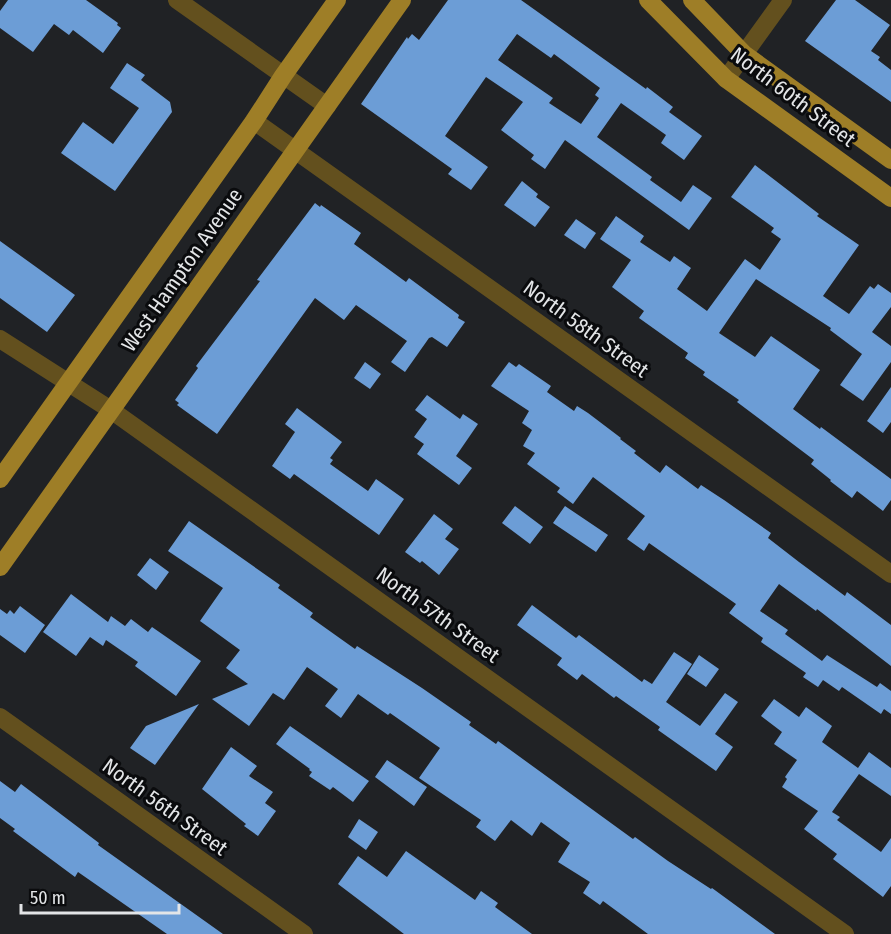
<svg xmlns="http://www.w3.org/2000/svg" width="891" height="934" font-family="'Fira Sans Condensed',sans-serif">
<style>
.building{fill:#6c9dd6;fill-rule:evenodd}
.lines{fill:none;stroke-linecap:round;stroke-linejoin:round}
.minor{stroke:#63501e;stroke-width:18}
.major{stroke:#9e7e27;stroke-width:18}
.labels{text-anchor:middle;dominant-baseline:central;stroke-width:6;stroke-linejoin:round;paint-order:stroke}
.street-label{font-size:21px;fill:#e3e5e7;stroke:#0a0b0d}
</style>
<rect width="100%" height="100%" fill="#202225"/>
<path class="building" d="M 8,0 L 86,0 L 118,23 L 117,25 L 121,28 L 103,53 L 73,30 L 69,35 L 54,24 L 33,52 L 0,28 L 0,11 Z
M 448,0 L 521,0 L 646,89 L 647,87 L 673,107 L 669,112 L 702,136 L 684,160 L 661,143 L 666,135 L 621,103 L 597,137 L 652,177 L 650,180 L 681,202 L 693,185 L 712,198 L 689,230 L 565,140 L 545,169 L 531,159 L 534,155 L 501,130 L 523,102 L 486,77 L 445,136 L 488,167 L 471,190 L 448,174 L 452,169 L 361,104 L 407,37 L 408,39 L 412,34 L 419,40 ZM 517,34 L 551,58 L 554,54 L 600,88 L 595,95 L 599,98 L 581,124 L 549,103 L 553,98 L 498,60 Z
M 836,0 L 855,0 L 890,25 L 871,51 L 880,57 L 878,60 L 891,70 L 891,102 L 805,41 Z
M 127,63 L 145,75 L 141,80 L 170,102 L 172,112 L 115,191 L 61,153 L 83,122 L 113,144 L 139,108 L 110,88 Z
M 755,165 L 819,214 L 817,216 L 859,245 L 823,296 L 849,314 L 870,286 L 874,289 L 878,284 L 891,293 L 891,307 L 872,332 L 891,346 L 891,362 L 863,401 L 840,385 L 862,354 L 830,330 L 831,328 L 756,279 L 719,333 L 755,357 L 771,336 L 820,370 L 793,409 L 820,429 L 821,427 L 891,479 L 891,500 L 883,511 L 857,491 L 852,498 L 830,481 L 831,480 L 811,464 L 814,460 L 737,402 L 739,400 L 703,375 L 705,372 L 685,358 L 688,353 L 639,318 L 644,311 L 612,287 L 631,260 L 600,239 L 616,216 L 644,236 L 640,242 L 670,262 L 674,256 L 691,268 L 677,289 L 707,311 L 745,259 L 760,270 L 781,239 L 771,232 L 774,228 L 731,197 Z
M 522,181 L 538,194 L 536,197 L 550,207 L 535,227 L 504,205 Z
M 315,203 L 320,207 L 321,205 L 361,233 L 354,244 L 406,282 L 409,278 L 459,315 L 458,318 L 465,322 L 447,347 L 432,337 L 429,338 L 405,372 L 391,362 L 407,341 L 356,305 L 344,320 L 315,298 L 217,434 L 177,405 L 179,403 L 175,400 L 198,368 L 196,366 L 260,281 L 257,280 Z
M 576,219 L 596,233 L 585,249 L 564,235 Z
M 0,241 L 75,295 L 47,332 L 0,298 Z
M 365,362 L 381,374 L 370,389 L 354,378 Z
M 509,362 L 516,367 L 519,364 L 551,386 L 547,392 L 574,411 L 577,406 L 588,413 L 621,438 L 620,439 L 636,451 L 634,453 L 660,473 L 666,465 L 698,489 L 701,485 L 724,500 L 771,533 L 768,538 L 799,562 L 845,596 L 847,592 L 891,625 L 891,666 L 817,609 L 816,611 L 779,584 L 760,611 L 788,630 L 785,634 L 822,661 L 827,655 L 877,687 L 880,683 L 891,691 L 891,714 L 884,709 L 881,714 L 842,687 L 839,691 L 823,680 L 818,687 L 803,677 L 806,673 L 761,642 L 763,638 L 729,613 L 736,604 L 649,543 L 644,551 L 627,539 L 645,516 L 593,477 L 573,504 L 557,492 L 560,488 L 527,464 L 535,453 L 523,446 L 532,430 L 522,423 L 529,411 L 491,386 Z
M 891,387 L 891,422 L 883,433 L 867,421 Z
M 427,395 L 460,419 L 463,414 L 478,424 L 456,456 L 472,468 L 459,485 L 417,454 L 424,444 L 414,437 L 427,419 L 415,410 Z
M 297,408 L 342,442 L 330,458 L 333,460 L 330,464 L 368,491 L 376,479 L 404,499 L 379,535 L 294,474 L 290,479 L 272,466 L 295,432 L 285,424 Z
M 515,506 L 543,527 L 530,544 L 502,523 Z
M 565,506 L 608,535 L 596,552 L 553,523 Z
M 434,514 L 453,529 L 445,539 L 459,549 L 439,575 L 422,561 L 420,563 L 405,552 Z
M 189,521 L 280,585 L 278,588 L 313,613 L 310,617 L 355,649 L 357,646 L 422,688 L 471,722 L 469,725 L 496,744 L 498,741 L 633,839 L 635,837 L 668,861 L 711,889 L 712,888 L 775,934 L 648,934 L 603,901 L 600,905 L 583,893 L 590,882 L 558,862 L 570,843 L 541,822 L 532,836 L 511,820 L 495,841 L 476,827 L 481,820 L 419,778 L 440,748 L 390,713 L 388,715 L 358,694 L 341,718 L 325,706 L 338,689 L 307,667 L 284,700 L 273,693 L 249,726 L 212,699 L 248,684 L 226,668 L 240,650 L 200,621 L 223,588 L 168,551 Z
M 150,558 L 169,572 L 156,590 L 137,575 Z
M 71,594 L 108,622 L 111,616 L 125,626 L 131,619 L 148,632 L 152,627 L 201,661 L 176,696 L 135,666 L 138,662 L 106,640 L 103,646 L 90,637 L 76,656 L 43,632 Z
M 532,605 L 576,638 L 579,635 L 642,682 L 644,679 L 652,684 L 674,652 L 692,664 L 666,702 L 700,726 L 725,693 L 738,702 L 715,734 L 733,747 L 716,771 L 658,730 L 660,727 L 616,696 L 614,698 L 582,674 L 577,680 L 557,665 L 562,658 L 517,625 Z
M 20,606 L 45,625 L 25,653 L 0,635 L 0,609 L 7,614 L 10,610 L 14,614 Z
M 699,655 L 719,669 L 706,687 L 687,674 Z
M 774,699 L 799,717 L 806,707 L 832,726 L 822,742 L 858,768 L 869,752 L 891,768 L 891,796 L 859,774 L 832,812 L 840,817 L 837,820 L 881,852 L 891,838 L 891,886 L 883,897 L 833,859 L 837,854 L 804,829 L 818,811 L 782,787 L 787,779 L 785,777 L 797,760 L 774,744 L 782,732 L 761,716 Z
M 199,704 L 155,765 L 130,748 L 146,726 Z
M 290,726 L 369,781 L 353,802 L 333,787 L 330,790 L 309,776 L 312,772 L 309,770 L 310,769 L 276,744 Z
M 231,747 L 257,766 L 249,776 L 273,792 L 265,803 L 276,811 L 258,836 L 244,826 L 246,824 L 202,789 Z
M 387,760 L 427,787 L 414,806 L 375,777 Z
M 0,781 L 15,792 L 21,784 L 99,843 L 98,845 L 223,934 L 167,934 L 78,872 L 75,877 L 13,831 L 15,829 L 0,818 Z
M 359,819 L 378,832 L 366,850 L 348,837 Z
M 406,851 L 475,900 L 481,891 L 498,903 L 495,907 L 532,934 L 404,934 L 338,884 L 358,856 L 387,877 Z"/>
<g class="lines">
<path class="minor" d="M 177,0 L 327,106
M 726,79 L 783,0
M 254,121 L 891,574
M 0,339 L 111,410 L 845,934
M 0,717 L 304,934"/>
<path class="major" d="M 648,0 L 726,79 L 891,198
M 692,0 L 744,54 L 891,160
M 0,479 L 254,121 L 283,76 L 337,0
M 0,567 L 402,0"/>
</g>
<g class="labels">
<g class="street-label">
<text transform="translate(793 97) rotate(37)">North 60th Street</text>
<text transform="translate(182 270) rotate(-55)">West Hampton Avenue</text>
<text transform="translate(586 329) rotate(36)">North 58th Street</text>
<text transform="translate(438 615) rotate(36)">North 57th Street</text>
<text transform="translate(165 807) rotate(36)">North 56th Street</text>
</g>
</g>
<path d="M21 904v9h158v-9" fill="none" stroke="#e3e5e7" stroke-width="3"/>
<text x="30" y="904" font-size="18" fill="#e3e5e7" stroke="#0a0b0d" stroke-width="4.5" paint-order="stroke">50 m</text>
</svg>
